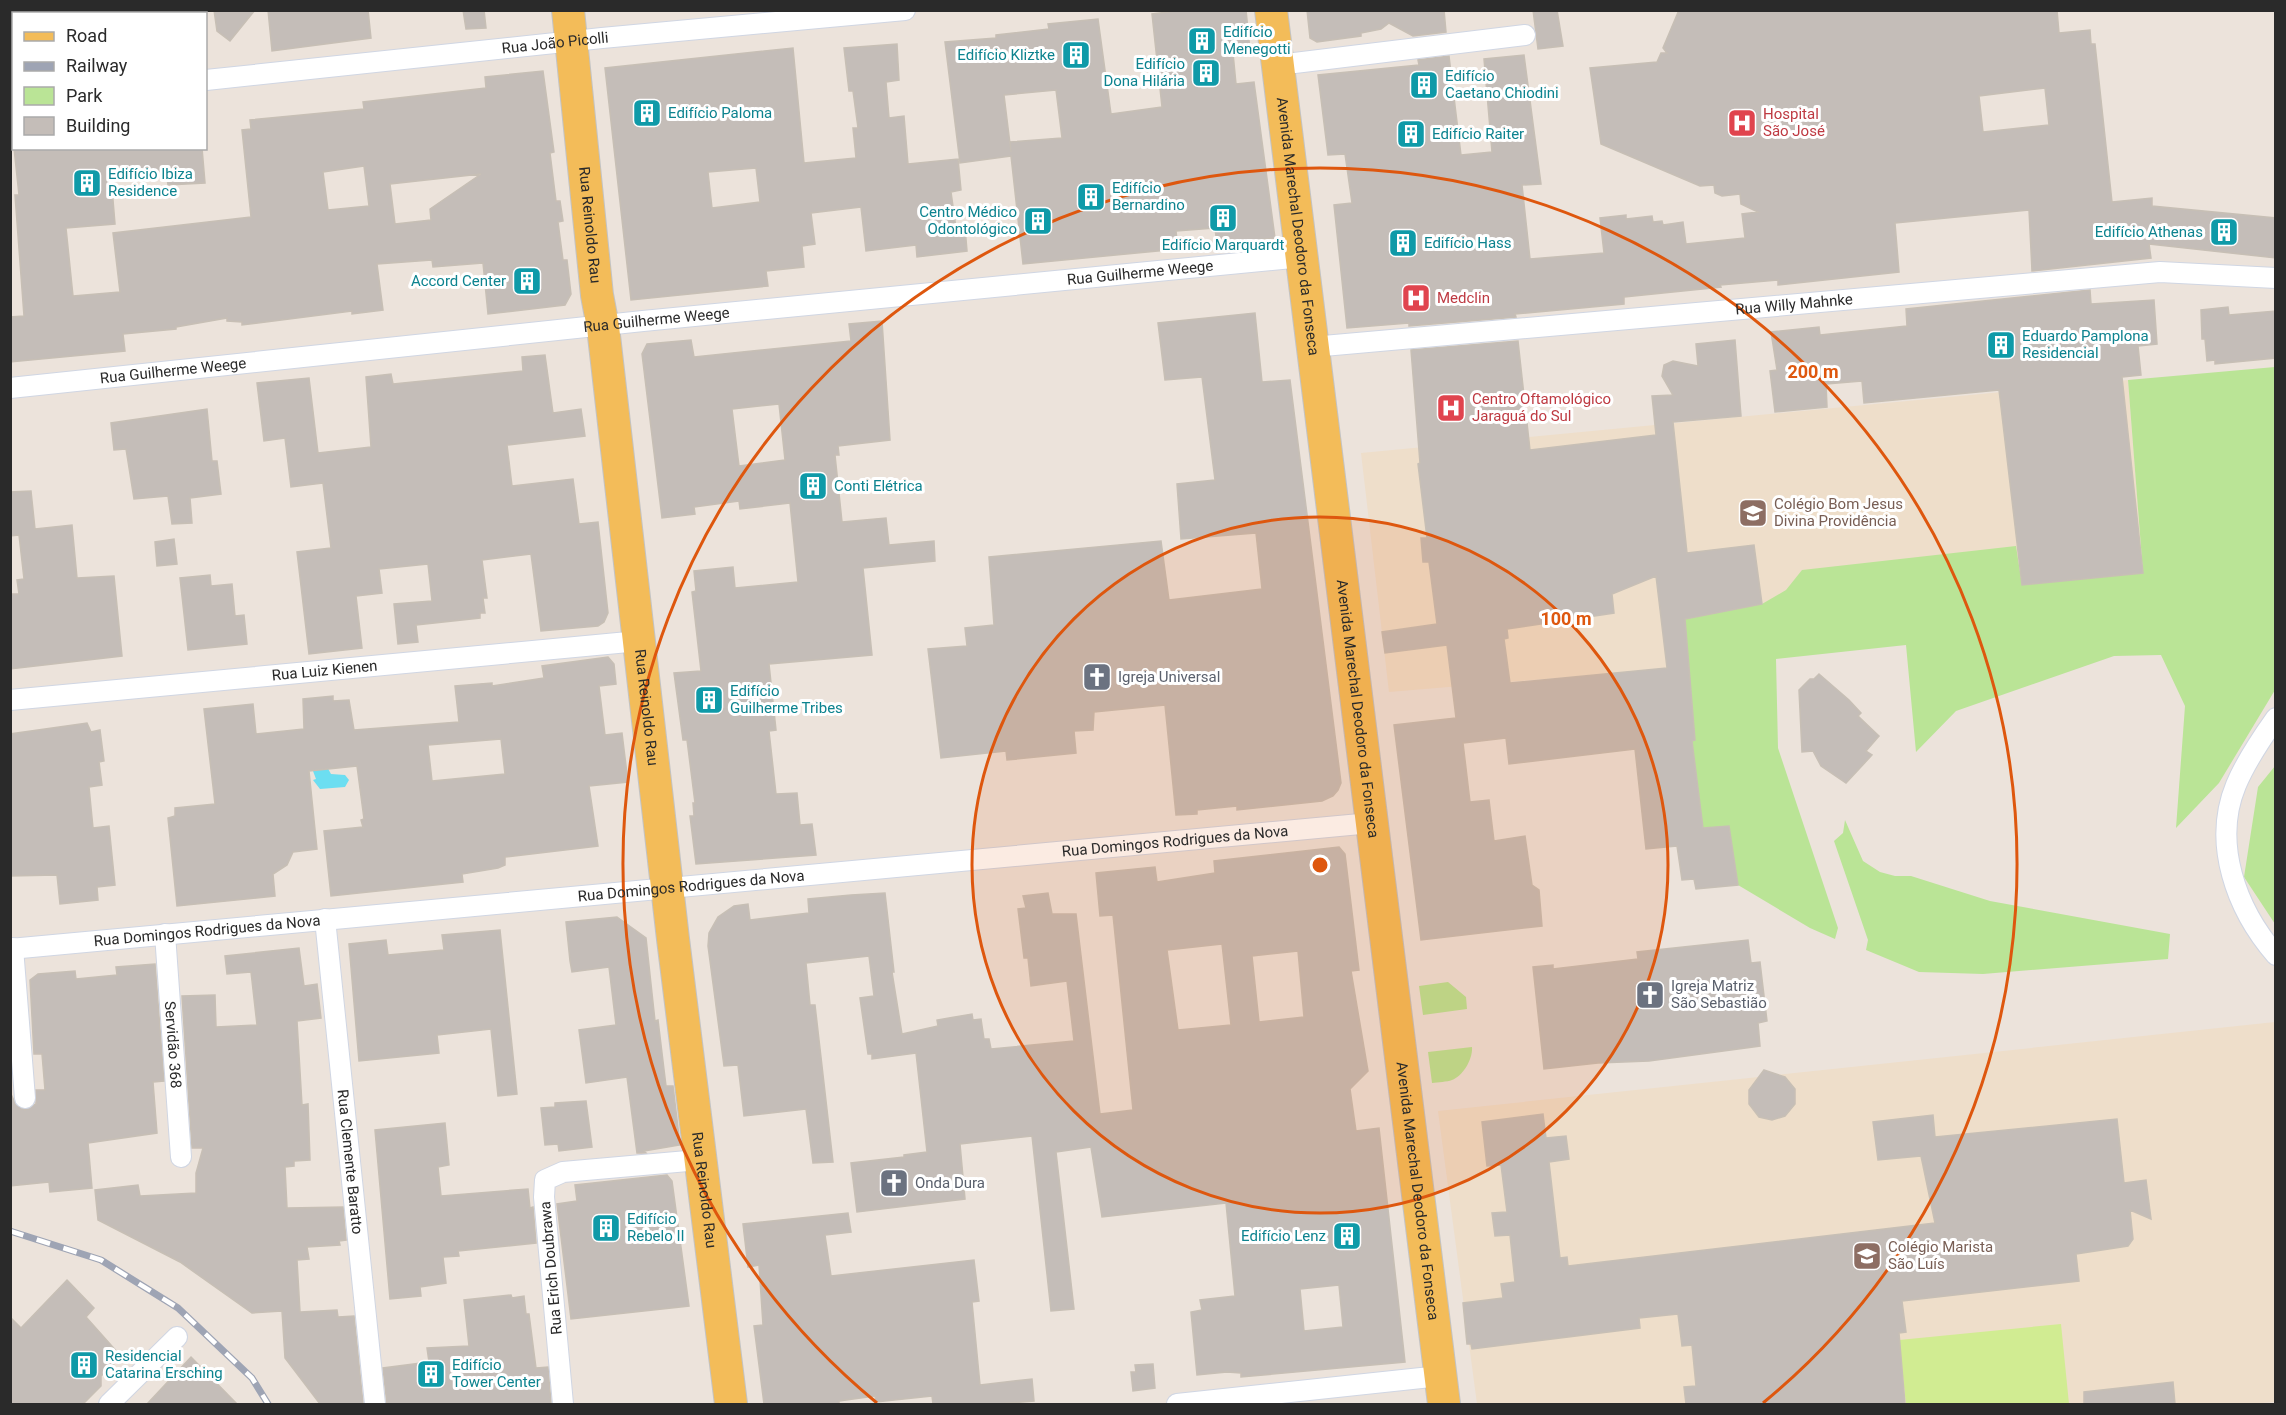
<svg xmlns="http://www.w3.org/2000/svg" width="2286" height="1415" font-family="Roboto,sans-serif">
<rect width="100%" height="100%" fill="#ece3db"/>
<path fill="#eedeca" d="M2128,380L2143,573L1685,619L1688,667L1389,692L1361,453Z
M2275,1022V1402L2251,1404H1477L1438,1111Z"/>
<path fill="#bae496" d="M2275,367V690L2219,783L2176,828L2185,706L2161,655L2114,656L1956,711L1916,752L1906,645L1776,659L1778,748L1838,928L1835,939L1810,928L1738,885L1729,826L1703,828L1692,741L1695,740L1685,619L1762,604L1786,590L1802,570L2016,546L2022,585L2143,573L2128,380Z
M2275,766V924L2244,877L2258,787Z
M1845,820L1863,861L1880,872L1895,876H1911L1990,901L2170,934L2168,959L1983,974L1919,972L1866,950L1868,940L1834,841L1843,833Z
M1448,982L1466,997L1467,1009L1423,1015L1419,986Z
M1472,1047C1473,1059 1463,1076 1452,1080C1447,1082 1438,1082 1432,1083L1428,1052Z"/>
<path fill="#d1ec92" d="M2061,1324L2069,1404H1906L1899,1340Z"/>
<path fill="#6cdef1" d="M317,765H326L331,774L345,775L349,780L345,787L320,789L313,780L316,779L313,771Z"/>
<path fill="#c4bdb8" stroke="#c7bfb5" stroke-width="1.5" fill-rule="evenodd" d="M214,10H255L230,41L217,31Z
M268,10H368L371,38L272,51Z
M463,10H484L486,28L466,29Z
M1184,10H1246L1250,50L1233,53L1236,84L1254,82L1275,238L1217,245L1215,228L1176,231L1178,249L1023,264L1011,156L960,163L945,42L996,38V35L1049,29L1048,24L1098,19L1111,114L1162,107L1152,14ZM1056,90L1062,138L1010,142L1011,152L1004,95Z
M1307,10H1444L1446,32L1413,36L1389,23L1381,29L1361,33V36L1317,42L1310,38Z
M1533,10H1557L1563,46L1538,49Z
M1679,10H2057L2059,33L2090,30L2091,44H2095L2112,202L2152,198V206L2276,218V258L2149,244L2151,258L2032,271L2029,210L1895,223L1899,272L1778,285V280L1720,285L1721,287L1624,297V304L1515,314L1516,317L1409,326V323L1347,328L1334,205L1352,203L1345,154L1328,155L1318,75L1419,65L1418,60L1449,56L1461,155L1492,152L1484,59L1524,55L1541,184L1522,185L1530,259L1604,253L1600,218L1626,215V219L1652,216L1653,222L1662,221L1663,225L1683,222L1686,244L1745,238L1742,214L1758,212L1741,204L1740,194L1722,196L1715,193L1714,185L1700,186L1601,144L1590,68L1657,62L1661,53H1667L1663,48ZM2045,88L2049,125L1983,132L1979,96Z
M897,44L899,80L886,82L889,118L904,116L908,164L958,159L961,190L951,192L956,228L965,227L967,251L917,257L916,245L866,251L861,207L811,213L815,244L802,246L804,267L766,271L768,286L631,300L605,68L793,48L804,163L856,158L853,128H858L853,91H849L844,48ZM756,168L760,202L712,208L708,172Z
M543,71L554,152L550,153L556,201H560L563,221L558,222L563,260H567L571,294L565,305L488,314L483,263L433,267L432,260L377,264L383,310L352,314V311L242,325V322L227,321V318L176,327V329L123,334L125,351L10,362V317L24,316L15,195H19L14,148H202L205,183L168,185L166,171L111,176L115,224L66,228L73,296L120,292L113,233L251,217L242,130L251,129L250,120L364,109L363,102L486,88L485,77ZM364,166L369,206L328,210L323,172ZM481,174L430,209L431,220L395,224L390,184Z
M2090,290L2091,304L2154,300L2157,344L2138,346L2141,375L2122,377L2143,573L2022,585L1999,390L1864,403L1862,381L1826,384L1827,407L1775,412L1770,371L1777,370L1771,332L1819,327L1820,335L1907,326L1906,309Z
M2228,307L2229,315L2276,311V358L2215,364V360L2207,361L2205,339H2202L2201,310Z
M1255,313L1262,382L1290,380L1341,783L1338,790L1333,796L1322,801L1237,810V806L1197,810V814L1176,815L1165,705L1094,712L1093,730L1074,731L1076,753L1007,760L1006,751L941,758L928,649L967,646L965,628L994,625L989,557L1161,541L1169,600L1262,589L1256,533L1181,539L1177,484L1215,480L1202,377L1165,380L1158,323Z
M882,321L890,440L838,446L839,455H835L842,522L886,518L889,545L934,541L935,561L863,568L872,655L769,664L776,730L769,731L776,794L797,793L800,825L812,824L816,855L696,864L690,816H694L693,803H695L687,740H683L674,673L701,671L692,592L696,591L694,571L733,567L735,588L798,582L790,503L740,509L739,501L694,507L695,514L662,518L642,354L647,344L691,340L694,357L851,341L849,324ZM779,404L785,460L739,466L732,409Z
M1735,340L1741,416L1673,422L1687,553L1754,545L1762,604L1685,619L1695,740L1692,741L1703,828L1729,826L1738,885L1696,889L1694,879L1682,880L1677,846L1646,849L1635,749L1509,764L1506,738L1463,743L1470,802L1489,800L1494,841L1525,836L1532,885L1539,890L1542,926L1421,940L1394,725L1456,718L1447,645L1385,653L1382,632L1437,624L1429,562H1423L1421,538H1427L1418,464L1420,463L1411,350L1518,341L1530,450L1656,435L1652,396L1673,395L1662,376L1664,365L1673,361L1698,366L1696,344ZM1656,576L1667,668L1510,683L1504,639L1508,638L1507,629L1614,613L1612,594Z
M545,355L553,413L581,409L585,436L507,445L512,486L573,479L579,524L598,522L608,613L604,622L598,626L541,631L531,554L482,560L487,598H483L485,613H480V618L416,625L418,642L398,644L394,604L432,601L428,564L379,569L382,593L356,596L362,648L309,654L297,552L331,548L323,483L291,487L285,438L264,441L257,383L309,378L318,453L371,447L366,377L391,374L393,384L523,371L522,357Z
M207,409L212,461H217L221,494L190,498L192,523L172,524L168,496L134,499L126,449L114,450L111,423Z
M31,491L35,529L72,525L77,578L114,576L122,656L10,669V594H19L17,580L24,579L19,535L10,536V492Z
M174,539L177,564L157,566L155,542Z
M210,575L211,586L232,584L235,616L244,615L247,644L188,650L180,578Z
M608,657L614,664L616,684L599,686L605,735L622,733L628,782L589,786L598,846L505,857V865L498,868L462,874L463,882L331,896L324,831L363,827L361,820L364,819L357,766L309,771L317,849L293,852L287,865L273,874L275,896L177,906L168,818L175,816V808L215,804L204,709L253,704L256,734L304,729L303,699L333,696V701L349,700L354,730L459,722L455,686L492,683V686L544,678L542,666ZM501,739L505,774L432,781L428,745Z
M1819,674L1849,700L1861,713L1858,716L1879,736L1866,751L1872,755L1846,783L1821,766L1813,751L1802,752L1799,690L1810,679H1814Z
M87,723L91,732L100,730L104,761L99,762L102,785L89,787L93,828L109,826L115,885L97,887L98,900L60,904L57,875L10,876V734Z
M1339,847L1345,854L1349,887L1359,970L1351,971L1368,1071L1350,1089L1356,1131L1379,1128L1405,1362L1241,1377V1373L1227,1372L1197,1375L1191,1312L1202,1310L1200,1300L1235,1296L1226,1203L1102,1217L1091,1147L1056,1152L1074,1309L1051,1311L1032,1136L960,1144L965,1199L857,1212L851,1163L904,1157V1155L927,1152L916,1053L872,1059V1054H868L860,998L874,996L869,956L806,963L810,1005H815L833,1162L813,1163L806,1109L744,1116L738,1065L724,1066L708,946L709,933L718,917L734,906L748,904L750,920L809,913L808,899L851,895L885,893L894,972H892L902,1034L938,1026L937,1020L972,1014L973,1020L981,1019L984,1039H989L991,1049L1074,1041L1067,981L1031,986L1028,958H1024L1018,909L1026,908L1023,896L1048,893L1052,914H1076L1100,1114L1133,1110L1113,915L1100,916L1096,873L1155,867L1157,882L1215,873L1214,861ZM1222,944L1231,1025L1178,1030L1167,950ZM1298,951L1304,1017L1259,1022L1252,956ZM1339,1285L1343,1327L1304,1331L1300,1289Z
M617,917L646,938L655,1021L658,1020L666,1086H673L680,1145L644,1151L646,1153H637L627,1077L586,1083L579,1030L616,1025L609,967L572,972L570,961L566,922Z
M500,930L517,1094L498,1096L491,1029L437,1035L439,1053L359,1061L349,944L386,940L388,955L444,950L442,935Z
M1748,940L1751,963L1760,962L1767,1021L1758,1023L1760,1046L1649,1061L1598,1063L1544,1069L1533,967L1553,965V969L1638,959L1637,952Z
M299,948L304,986L317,984L321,1018L297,1021L302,1105L308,1104L310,1160L294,1161V1166L285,1167L287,1208L343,1207L346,1240L339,1241L340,1245L307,1247L309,1259L297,1260L300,1312L337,1310L338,1317L354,1316L363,1404H320L285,1358L282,1311L252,1313L180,1262L98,1220L95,1190L138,1185L140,1196L196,1193V1173L203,1148H192L182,996L215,995L216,1027L257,1025L251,972L227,974L225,956Z
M155,964L164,1081L153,1082L157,1133L88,1143L92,1188L50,1192L49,1182L10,1186V1092L16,1105L25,1110L36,1104V1090H45L42,1054H34L30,980L38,974L75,971L76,979L117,975L116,967Z
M1764,1070L1785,1077L1795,1089V1104L1785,1116L1772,1120L1759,1117L1749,1104V1090Z
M586,1101L592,1147L559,1151L558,1144L545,1145L541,1108L555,1107V1103Z
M1543,1114L1546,1138L1566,1136L1569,1159L1549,1162L1560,1258L1567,1257L1568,1266L1935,1223L1921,1156L1878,1160L1873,1122L1933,1115L1935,1137L2117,1119L2124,1183L2146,1180L2151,1219L2130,1210L2133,1239L2128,1246L2076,1254L2079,1281L1902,1301L1906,1332L1899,1333L1905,1404H1686L1684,1387L1696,1386L1692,1345L1682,1346L1678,1314L1639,1318L1640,1328L1472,1349L1471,1344H1467L1463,1303L1503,1298L1501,1284L1515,1282L1510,1235L1495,1236L1492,1213L1507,1212L1501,1165L1487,1166L1482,1122Z
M445,1123L449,1165L438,1167L441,1196L528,1189L530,1208L533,1207L536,1243L458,1251L459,1256L443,1257L446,1283L420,1287L421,1296L390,1299L375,1130Z
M667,1175L672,1181L689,1306L571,1319L557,1204L577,1201L575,1185Z
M848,1213L851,1232L825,1235L831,1276L974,1260L979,1301L972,1302L980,1385L1032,1379L1034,1401L996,1404H933L932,1396L876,1402L875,1396L839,1401V1404H764L754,1326L763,1325L759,1265L748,1267L743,1224Z
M67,1280L94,1308L86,1317L118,1353L113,1357L117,1361L101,1376V1386L83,1404H10V1317L21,1328Z
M511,1295L512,1298L524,1296L526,1314H529L536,1368L548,1367L551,1404H387L383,1368L429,1362L427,1348L469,1346L464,1300Z
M191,1357L237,1404H147Z
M1153,1364L1155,1388L1133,1391L1131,1372H1136L1135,1365Z
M2173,1382L2175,1404H2084V1392Z"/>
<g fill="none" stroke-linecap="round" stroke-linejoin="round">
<g stroke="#d0d6e3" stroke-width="22">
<g id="minor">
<path d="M1278,65L1525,35"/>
<path id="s1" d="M206,80L602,38L905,10"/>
<path d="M10,100H14"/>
<path id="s2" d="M1312,347L2160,272L2276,278"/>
<path id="s3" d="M10,388L643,321L1302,257"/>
<path id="s4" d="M10,700L639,641"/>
<path d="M2276,718C2261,739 2246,761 2236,785C2212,843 2236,909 2276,955"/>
<path id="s5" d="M325,919L375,1404"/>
<path id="s6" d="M165,934L181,1157"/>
<path d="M13,948L25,1098"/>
<path id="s7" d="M10,949L1371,823"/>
<path d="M109,1404L177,1337"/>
<path d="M563,1404L544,1197L545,1180L563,1172L699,1160"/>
<path d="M1177,1404L1440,1376"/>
</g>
</g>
<g stroke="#c3c3c3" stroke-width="34">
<g id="primary">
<path id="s8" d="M568,10L597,295L603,327L673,939L731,1404"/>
<path id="s9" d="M1271,10L1444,1404"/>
</g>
</g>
<use href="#minor" stroke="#fff" stroke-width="20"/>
<use href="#primary" stroke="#f3bc59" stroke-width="32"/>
<g stroke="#9ea4b4" stroke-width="7">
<path id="rail" d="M10,1231L101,1260L178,1308L252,1378L268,1404"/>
</g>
<use href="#rail" stroke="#fff" stroke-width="4.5" stroke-dasharray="14" stroke-linecap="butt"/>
</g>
<circle cx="1320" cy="865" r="348" fill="#de570e" fill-opacity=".12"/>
<g fill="none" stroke="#de570e" stroke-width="3">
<circle cx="1320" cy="865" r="348"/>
<path d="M877 1403A697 697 0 1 1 1763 1403"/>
</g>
<defs>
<g id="building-square" transform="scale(1.5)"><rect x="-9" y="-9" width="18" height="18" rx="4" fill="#0f9aa8" stroke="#fff"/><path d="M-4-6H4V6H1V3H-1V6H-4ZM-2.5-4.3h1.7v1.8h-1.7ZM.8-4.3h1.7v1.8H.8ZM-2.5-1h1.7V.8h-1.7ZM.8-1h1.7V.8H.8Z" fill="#fff"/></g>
<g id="hospital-square" transform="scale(1.5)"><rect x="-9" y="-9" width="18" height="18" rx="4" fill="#e0444e" stroke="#fff"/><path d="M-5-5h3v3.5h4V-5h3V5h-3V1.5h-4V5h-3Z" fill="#fff"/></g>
<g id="school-square" transform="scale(1.5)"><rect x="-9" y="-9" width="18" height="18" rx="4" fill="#8d6e63" stroke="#fff"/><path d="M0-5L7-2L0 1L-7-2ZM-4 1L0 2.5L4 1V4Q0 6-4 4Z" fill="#fff"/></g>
<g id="church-square" transform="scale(1.5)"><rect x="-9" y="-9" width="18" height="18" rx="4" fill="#6b7280" stroke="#fff"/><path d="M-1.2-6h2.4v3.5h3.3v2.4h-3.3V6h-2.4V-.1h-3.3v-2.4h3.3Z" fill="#fff"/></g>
</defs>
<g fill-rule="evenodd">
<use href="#building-square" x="1202" y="41"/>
<use href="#building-square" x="1076" y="55"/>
<use href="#building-square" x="1206" y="73"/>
<use href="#building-square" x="1424" y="85"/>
<use href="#building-square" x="647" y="113"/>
<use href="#hospital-square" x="1742" y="123"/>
<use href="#building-square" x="1411" y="134"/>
<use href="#building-square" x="87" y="183"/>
<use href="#building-square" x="1091" y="197"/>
<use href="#building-square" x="1223" y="218"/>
<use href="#building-square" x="1038" y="221"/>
<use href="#building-square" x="2224" y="232"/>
<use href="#building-square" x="1403" y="243"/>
<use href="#building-square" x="527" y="281"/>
<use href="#hospital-square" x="1416" y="298"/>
<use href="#building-square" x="2001" y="345"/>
<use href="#hospital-square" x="1451" y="408"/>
<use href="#building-square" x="813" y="486"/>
<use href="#school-square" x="1753" y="513"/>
<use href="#church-square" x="1097" y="677"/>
<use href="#building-square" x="709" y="700"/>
<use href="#church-square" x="1650" y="995"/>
<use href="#church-square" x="894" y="1183"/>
<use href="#building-square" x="606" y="1228"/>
<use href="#building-square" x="1347" y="1236"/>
<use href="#school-square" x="1867" y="1256"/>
<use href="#building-square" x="84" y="1365"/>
<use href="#building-square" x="431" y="1374"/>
</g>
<g text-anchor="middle" stroke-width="6" stroke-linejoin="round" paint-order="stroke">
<g font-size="15" fill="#0d838f" stroke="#fff" text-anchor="start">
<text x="1223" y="37">Edifício<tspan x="1223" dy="17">Menegotti</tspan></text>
<text x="1055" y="60" text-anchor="end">Edifício Kliztke</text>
<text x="1185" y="69" text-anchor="end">Edifício<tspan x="1185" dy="17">Dona Hilária</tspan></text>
<text x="1445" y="81">Edifício<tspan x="1445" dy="17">Caetano Chiodini</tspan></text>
<text x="668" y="118">Edifício Paloma</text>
<text x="1432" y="139">Edifício Raiter</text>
<text x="108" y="179">Edifício Ibiza<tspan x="108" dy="17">Residence</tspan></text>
<text x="1112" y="193">Edifício<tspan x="1112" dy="17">Bernardino</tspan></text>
<text x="1017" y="217" text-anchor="end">Centro Médico<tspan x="1017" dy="17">Odontológico</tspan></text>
<text x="2203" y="237" text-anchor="end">Edifício Athenas</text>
<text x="1424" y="248">Edifício Hass</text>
<text x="1223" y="250" text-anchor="middle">Edifício Marquardt</text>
<text x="506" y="286" text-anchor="end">Accord Center</text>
<text x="2022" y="341">Eduardo Pamplona<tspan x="2022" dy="17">Residencial</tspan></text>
<text x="834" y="491">Conti Elétrica</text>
<text x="730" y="696">Edifício<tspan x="730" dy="17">Guilherme Tribes</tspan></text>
<text x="627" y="1224">Edifício<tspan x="627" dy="17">Rebelo II</tspan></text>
<text x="1326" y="1241" text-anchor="end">Edifício Lenz</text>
<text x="105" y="1361">Residencial<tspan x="105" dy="17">Catarina Ersching</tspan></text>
<text x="452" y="1370">Edifício<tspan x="452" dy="17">Tower Center</tspan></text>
</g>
<g font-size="15" fill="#2a2a2a" stroke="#fff">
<text dy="5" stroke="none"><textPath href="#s1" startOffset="351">Rua João Picolli</textPath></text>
<text dy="5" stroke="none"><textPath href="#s8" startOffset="216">Rua Reinoldo Rau</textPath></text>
<text dy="5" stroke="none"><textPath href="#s9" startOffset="218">Avenida Marechal Deodoro da Fonseca</textPath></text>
<text dy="5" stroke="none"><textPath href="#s3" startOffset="1136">Rua Guilherme Weege</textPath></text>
<text dy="5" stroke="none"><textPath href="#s2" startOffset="484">Rua Willy Mahnke</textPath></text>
<text dy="5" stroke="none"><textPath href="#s3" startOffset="650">Rua Guilherme Weege</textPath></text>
<text dy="5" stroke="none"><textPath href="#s3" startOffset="164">Rua Guilherme Weege</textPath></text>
<text dy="5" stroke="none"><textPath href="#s4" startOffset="316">Rua Luiz Kienen</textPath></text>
<text dy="5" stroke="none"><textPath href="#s8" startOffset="702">Rua Reinoldo Rau</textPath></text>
<text dy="5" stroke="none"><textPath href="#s9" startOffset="704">Avenida Marechal Deodoro da Fonseca</textPath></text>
<text dy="5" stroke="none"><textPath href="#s7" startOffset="1170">Rua Domingos Rodrigues da Nova</textPath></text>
<text dy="5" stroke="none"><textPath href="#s7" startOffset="684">Rua Domingos Rodrigues da Nova</textPath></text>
<text dy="5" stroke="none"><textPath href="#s7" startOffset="198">Rua Domingos Rodrigues da Nova</textPath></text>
<text dy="5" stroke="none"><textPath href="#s6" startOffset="111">Servidão 368</textPath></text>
<text dy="5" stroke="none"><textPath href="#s5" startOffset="244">Rua Clemente Baratto</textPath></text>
<text dy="5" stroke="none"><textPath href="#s8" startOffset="1188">Rua Reinoldo Rau</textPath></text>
<text dy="5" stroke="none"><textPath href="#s9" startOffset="1190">Avenida Marechal Deodoro da Fonseca</textPath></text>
<text transform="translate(551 1268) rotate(-95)" y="5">Rua Erich Doubrawa</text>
</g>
<g font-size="15" fill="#be3a42" stroke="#fff" text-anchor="start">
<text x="1763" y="119">Hospital<tspan x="1763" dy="17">São José</tspan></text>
<text x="1437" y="303">Medclin</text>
<text x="1472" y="404">Centro Oftamológico<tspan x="1472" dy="17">Jaraguá do Sul</tspan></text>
</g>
<g font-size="15" fill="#785e54" stroke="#fff" text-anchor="start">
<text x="1774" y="509">Colégio Bom Jesus<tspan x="1774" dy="17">Divina Providência</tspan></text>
<text x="1888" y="1252">Colégio Marista<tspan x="1888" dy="17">São Luís</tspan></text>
</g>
<g font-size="15" fill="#5b616d" stroke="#fff" text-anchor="start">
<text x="1118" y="682">Igreja Universal</text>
<text x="1671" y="991">Igreja Matriz<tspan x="1671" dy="17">São Sebastião</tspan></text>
<text x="915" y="1188">Onda Dura</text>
</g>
</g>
<circle cx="1320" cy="865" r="9" fill="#de570e" stroke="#fff" stroke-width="3"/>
<g font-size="18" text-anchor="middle" font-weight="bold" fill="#de570e" stroke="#fff" stroke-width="6" stroke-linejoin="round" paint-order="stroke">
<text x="1813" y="378">200 m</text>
<text x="1566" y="625">100 m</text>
</g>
<rect width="2286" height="1415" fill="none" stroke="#2a2a2a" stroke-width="24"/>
<rect x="12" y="12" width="195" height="138" fill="#ffffff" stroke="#aaaaaa" stroke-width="1.5"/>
<rect x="24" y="32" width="30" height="9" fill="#f3bc59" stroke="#aaaaaa" stroke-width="1.5"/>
<text x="66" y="42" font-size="18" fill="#2a2a2a">Road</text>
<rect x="24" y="62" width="30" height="9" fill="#9ea4b4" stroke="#aaaaaa" stroke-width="1.5"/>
<text x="66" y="72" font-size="18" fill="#2a2a2a">Railway</text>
<rect x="24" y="87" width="30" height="18" fill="#bae496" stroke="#aaaaaa" stroke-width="1.5"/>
<text x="66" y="102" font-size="18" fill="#2a2a2a">Park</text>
<rect x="24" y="117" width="30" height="18" fill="#c4bdb8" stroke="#aaaaaa" stroke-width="1.5"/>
<text x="66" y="132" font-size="18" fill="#2a2a2a">Building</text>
</svg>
